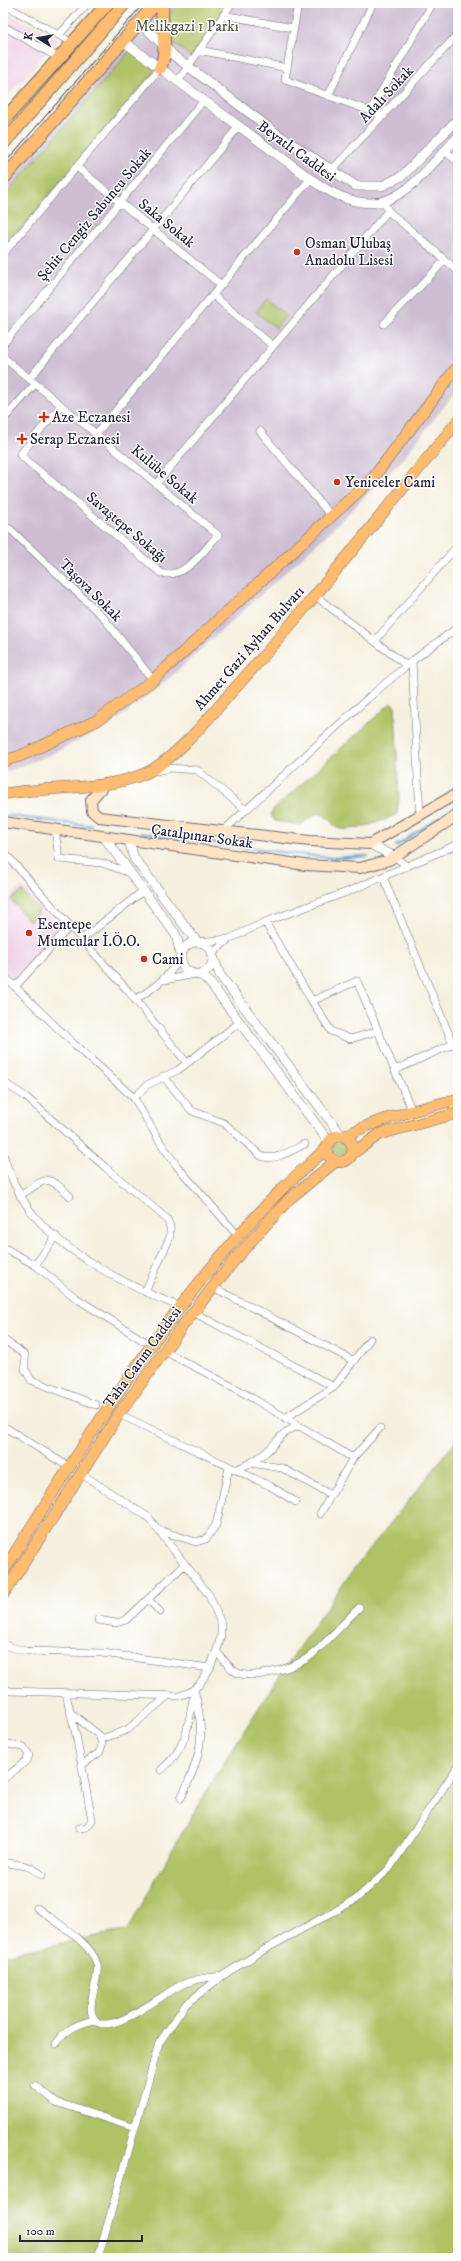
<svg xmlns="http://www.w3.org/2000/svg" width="461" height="2261" font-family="'IM FELL DW Pica',serif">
<rect width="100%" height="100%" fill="#fff"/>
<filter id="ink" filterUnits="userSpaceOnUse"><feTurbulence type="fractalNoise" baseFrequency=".025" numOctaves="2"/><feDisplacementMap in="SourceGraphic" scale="8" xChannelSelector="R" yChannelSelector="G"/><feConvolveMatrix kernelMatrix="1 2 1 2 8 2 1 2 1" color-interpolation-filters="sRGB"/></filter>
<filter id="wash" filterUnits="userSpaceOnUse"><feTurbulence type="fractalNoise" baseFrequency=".012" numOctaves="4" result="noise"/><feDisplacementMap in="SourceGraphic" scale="16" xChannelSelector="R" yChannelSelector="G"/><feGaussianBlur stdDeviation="0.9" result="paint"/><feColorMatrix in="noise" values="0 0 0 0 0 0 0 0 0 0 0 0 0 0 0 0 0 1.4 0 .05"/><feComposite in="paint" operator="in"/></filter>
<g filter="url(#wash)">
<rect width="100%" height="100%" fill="#f5f0df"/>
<path fill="#efd0e5" d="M3,11L58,39L3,102Z
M22,886L57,926L55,940L11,980L3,970V904Z"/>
<path fill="#cdbed2" d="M153,3H458V389L400,462L324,537L164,683L109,726L49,755L3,773V187Z"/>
<path fill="#b0c266" stroke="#697250" d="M180,3H229L191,57L156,29Z
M130,51L156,70L3,249V197Z
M266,299L286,316L276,328L256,312Z
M391,703L395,706L399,799L397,814C384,821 351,833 337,828C322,812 319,807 302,825L275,821L271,815L273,810Z
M22,891L40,911L29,921L11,900Z
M333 1148a7 7 0 1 1 14 0a7 7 0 1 1-14 0Z
M458,1438V2258H3V1955L128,1930C194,1807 267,1689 349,1576C384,1529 423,1485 458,1438Z"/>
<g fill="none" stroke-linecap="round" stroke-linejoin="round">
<path stroke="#679fd6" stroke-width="2.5" d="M3,815L91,826
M141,833L296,854L332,858L368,856
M396,846L458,805"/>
</g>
</g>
<g filter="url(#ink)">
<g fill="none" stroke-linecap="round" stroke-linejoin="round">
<g stroke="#6c6a74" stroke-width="8">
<path id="minor" d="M298,3L285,80L384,116
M3,4L73,43
M223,15L293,28
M3,26L59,58
M59,35L88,3
M199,50L287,68
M178,81L232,3
M328,96L373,3
M370,111L433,3
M445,151L458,162
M77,167L221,285
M331,171L458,34
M384,202L388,211L458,271
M3,254L160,68
M213,295L273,346
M384,324L445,260
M3,344L204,100
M3,357L218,535C204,550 185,580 161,573L20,455L61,405
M29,379L239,126
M3,420L35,384
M260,431L332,517
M96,434L311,178
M156,484L388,211
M3,526L10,529L102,616L153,680
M314,595L406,665
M375,641L458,545
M155,771L170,768L197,770L246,810
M420,816L412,661L458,627
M55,829L59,859L102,863L130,873
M223,831L367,699L412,661
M3,851L129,992L187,1063
M395,857L407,866
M383,877L453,1044L395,1070
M265,922L312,1001L357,981L412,1111
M81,940L143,891
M197,942L229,939
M212,954L229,939L265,922L347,892L458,844
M3,975L74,1044L134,1098L160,1142L177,1166L239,1237
M165,980L195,974
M15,987L69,927
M135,1000C155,987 171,976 181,955
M312,1001L331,1031L350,1039L378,1031
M163,1076L192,1111L224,1123L261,1156C275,1162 292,1150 305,1144
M3,1082L26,1097L105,1167L167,1219L170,1227V1237L145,1292
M134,1098L147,1085L178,1070L240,1022
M3,1154C9,1174 17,1192 29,1209C61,1253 132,1288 181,1307
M20,1196C46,1178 46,1173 70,1196
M3,1247L35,1265L56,1236
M35,1265L76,1298L144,1341
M213,1287L354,1361
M193,1312L334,1387
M3,1339L25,1355V1369L31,1380L96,1405
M164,1351L237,1389L353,1458
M119,1414L270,1486L296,1502
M285,1418L334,1387L370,1339
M3,1426L69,1467
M251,1463L282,1468L331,1495
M234,1470C246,1466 255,1461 265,1453C278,1442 280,1432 299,1426
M320,1514L353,1458L380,1428
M159,1530L196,1542L206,1539L216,1525L229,1468
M148,1599L160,1612
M98,1620L116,1623L126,1620L185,1564
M3,1645L26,1651L102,1653L210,1668
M217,1652C222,1658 228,1667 236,1672C252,1681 291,1668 306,1659C321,1649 345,1621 359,1608
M3,1688L10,1691L179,1696L190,1692L199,1685L210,1668L218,1647L221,1635V1623L209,1595L148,1517L80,1473
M66,1694L76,1735L92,1820L87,1827L79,1828
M71,1713L99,1735L102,1744L100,1752L82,1765
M101,1739L127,1730L169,1695
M3,1743L24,1747L29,1755C27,1764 10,1772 3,1780
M161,1770C187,1749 189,1724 194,1692
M181,1798C202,1755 206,1735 194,1689
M3,1862C21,1866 27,1863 42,1875
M37,1908C54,1921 92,1943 97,1964C101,1982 79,2015 101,2024C125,2026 161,1995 183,1984C196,1979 208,1977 222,1976
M56,2044C66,2029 77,2024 94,2020
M35,2085L56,2102L135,2128
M98,2258L159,2043L186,2004L222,1976L262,1951L355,1900L389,1869L458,1766"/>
</g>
<g stroke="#6c6a74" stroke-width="10">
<path id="tertiary" d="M139,21L173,55L280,136L356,186H382L402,176L458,119
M123,41L319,185C389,229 412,184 458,137
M104,837L176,935L181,955
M129,841L134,858L197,942
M370,844L395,857
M181 958a16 16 0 1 1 32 0a16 16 0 1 1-32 0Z
M212,954L220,975L341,1135
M195,974L203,976L211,984L329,1142"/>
</g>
<g stroke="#6c6a74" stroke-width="12">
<path id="secondary" d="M105,784L91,800L92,811L99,817L310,841L370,844L458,793
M3,822L305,865L360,868L389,860L458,815"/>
</g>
<g stroke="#6c6a74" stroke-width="12">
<path id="primary" d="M3,761L20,756L98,720L153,680L373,478L458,366
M3,794C48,786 107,791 146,773C174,760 207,720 227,697C308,608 382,513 458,421
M327 1149a13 13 0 1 1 26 0a13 13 0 1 1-26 0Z
M345,1136C380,1118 420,1109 458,1099
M353,1153L380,1134L458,1113
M3,1572C86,1439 170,1303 280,1191C295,1176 312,1162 327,1148
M3,1595L119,1414L180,1329L236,1258L289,1199L336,1161"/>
</g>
<g stroke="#6c6a74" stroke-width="14">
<path id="trunk" d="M160,68C170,47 159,26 163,3
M3,121L108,3
M3,144L125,3
M3,179L156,3"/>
</g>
<use href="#minor" stroke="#fff" stroke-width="7"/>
<use href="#tertiary" stroke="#fff" stroke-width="9"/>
<use href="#secondary" stroke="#fee4c5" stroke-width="10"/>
<use href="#primary" stroke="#fdbc6f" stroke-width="11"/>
<use href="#trunk" stroke="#fdbc6f" stroke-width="12"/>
<path stroke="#22223b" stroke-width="1" d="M3,165L144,3"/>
</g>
</g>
<g fill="#c8321e" stroke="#fff" stroke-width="1.5">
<circle cx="297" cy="252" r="4"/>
<path d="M42 411h4v4h4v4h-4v4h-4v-4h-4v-4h4z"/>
<path d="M20 433h4v4h4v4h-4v4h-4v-4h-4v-4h4z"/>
<circle cx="337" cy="482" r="4"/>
<circle cx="29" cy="933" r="4"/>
<circle cx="144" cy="959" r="4"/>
</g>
<g text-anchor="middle" stroke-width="3" stroke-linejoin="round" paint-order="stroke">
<g font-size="15" fill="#545a4a" stroke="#fff">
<text x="187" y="31">Melikgazi 1 Parkı</text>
</g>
<g font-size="15" fill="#22223b" stroke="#fff">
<text transform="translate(386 94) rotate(-47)" y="5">Adalı Sokak</text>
<text transform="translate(297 151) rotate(36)" y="5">Beyatlı Caddesi</text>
<text transform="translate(94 214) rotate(-50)" y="5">Şehit Cengiz Sabuncu Sokak</text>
<text transform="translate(167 223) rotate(39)" y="5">Saka Sokak</text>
<text transform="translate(165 474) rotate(40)" y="5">Kulübe Sokak</text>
<text transform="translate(127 527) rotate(40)" y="5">Savaştepe Sokağı</text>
<text transform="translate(91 590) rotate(45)" y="5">Taşova Sokak</text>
<text transform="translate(249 648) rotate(-49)" y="5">Ahmet Gazi Ayhan Bulvarı</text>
<text transform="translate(202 836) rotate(8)" y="5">Çatalpınar Sokak</text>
<text transform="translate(142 1357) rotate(-54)" y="5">Taha Carım Caddesi</text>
</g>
<g font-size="15" fill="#22223b" stroke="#fff" text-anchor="start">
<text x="305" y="248">Osman Ulubaş<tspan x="305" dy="17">Anadolu Lisesi</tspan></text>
<text x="52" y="422">Aze Eczanesi</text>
<text x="30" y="444">Serap Eczanesi</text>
<text x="345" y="487">Yeniceler Cami</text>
<text x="37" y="929">Esentepe<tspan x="37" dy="17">Mumcular İ.Ö.O.</tspan></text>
<text x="152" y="964">Cami</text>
</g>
</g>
<rect width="461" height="2261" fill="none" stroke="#fff" stroke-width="16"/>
<g transform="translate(38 38) rotate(281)" stroke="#ffffff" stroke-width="3" paint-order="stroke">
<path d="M0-3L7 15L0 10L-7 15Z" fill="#22223b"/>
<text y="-6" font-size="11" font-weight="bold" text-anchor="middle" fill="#22223b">K</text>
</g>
<path d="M20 2235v6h122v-6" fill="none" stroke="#22223b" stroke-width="2"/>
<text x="26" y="2235" font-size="12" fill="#22223b" stroke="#ffffff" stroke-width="3" paint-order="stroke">100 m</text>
</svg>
